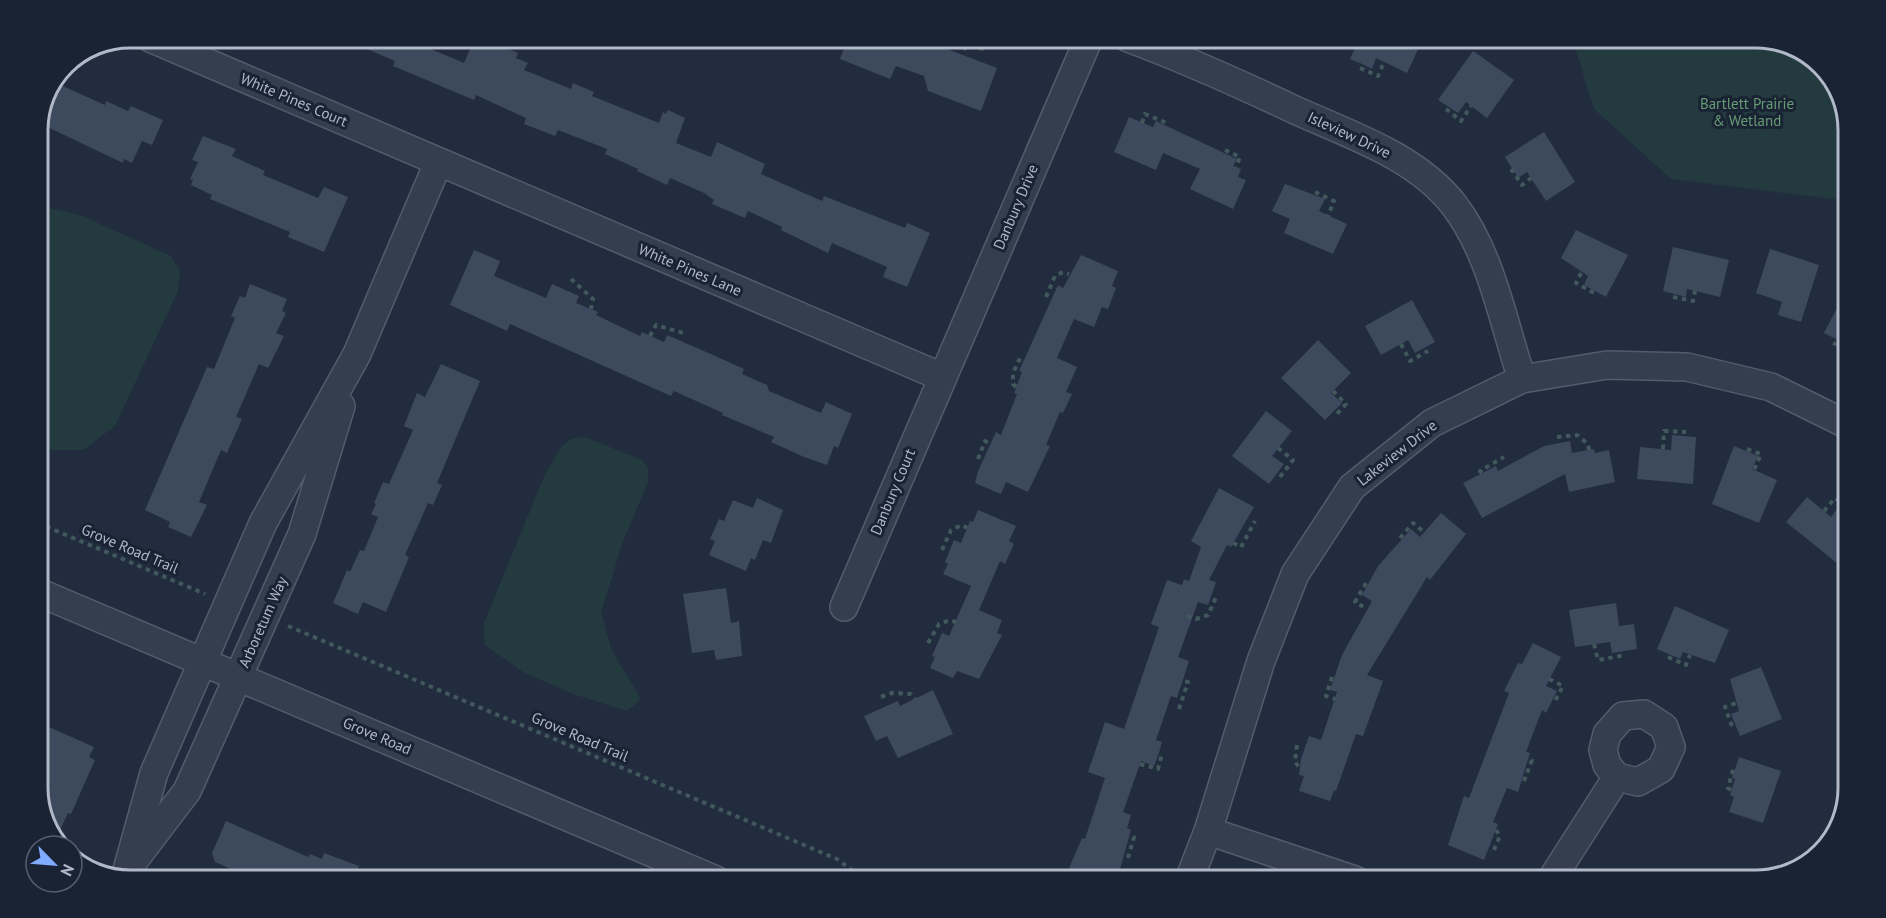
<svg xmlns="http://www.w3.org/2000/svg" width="1886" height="918" font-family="'PT Sans',sans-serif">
<rect width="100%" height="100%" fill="#212c3e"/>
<path fill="#233b3f" d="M1572,38H1756L1796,47L1833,79L1848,124V201L1671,179L1594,109Z
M42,206L80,215L171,256L180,271L178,291L115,426L83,450H38V207Z
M585,437L642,460L648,468V482L622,544L601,613L612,651L641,699L627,711L573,694L523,672L484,644V623L545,474L562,446L573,438Z"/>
<path fill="#3d4a5d" d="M341,38H430L426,47L464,63L473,42L485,47L489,38H498L500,45L518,53L516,58L528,63L524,70L571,89L573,83L594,92L592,96L659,123L663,112L666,114L668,110L685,118L676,143L711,157L717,142L765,164L761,174L822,201L824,196L905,228L907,223L930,233L907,287L883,277L887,267L832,243L828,253L781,230L782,227L748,211L745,218L712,204L714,200L704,193L670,178L667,185L637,171L638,169L605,154L607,149L558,130L555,136L524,124L526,118L476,95L474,100L393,66L395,61Z
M848,38H918L997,68L981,111L928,91L924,76L896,66L890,79L840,59Z
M1332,38H1410L1421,43L1407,73L1376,58L1372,69L1362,64L1350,59L1355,48Z
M1473,51L1514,80L1487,118L1466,102L1458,113L1438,100Z
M56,83L105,105L106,101L128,111L131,106L163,120L152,145L142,141L132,163L124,159L123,163L39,123Z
M1129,117L1153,127L1156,121L1237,159L1233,166L1241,169L1238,177L1246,180L1233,209L1190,189L1200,169L1163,153L1156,170L1114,152Z
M1544,132L1575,182L1546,201L1527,172L1518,178L1505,157Z
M203,136L236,149L232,156L265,171L263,175L318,198L324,187L348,197L324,252L288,237L290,232L210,199L212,195L191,185L193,180L190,179L198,162L192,160Z
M1285,184L1325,199L1319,211L1347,224L1333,254L1284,233L1290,219L1272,211Z
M1576,230L1628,255L1606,297L1584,285L1588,276L1561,258Z
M1673,247L1729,260L1720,297L1687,289L1686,297L1663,291Z
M1770,249L1819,265L1801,322L1778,315L1782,302L1756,293Z
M474,250L500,261L494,276L546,298L552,284L579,296L576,303L598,312L596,315L640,336L642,332L664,342L667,335L713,355L744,369L742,374L767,385L769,391L821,413L826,402L852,414L838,448L834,446L827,465L804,457L771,442L774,437L722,415L723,413L674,391L671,396L510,324L507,331L450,305Z
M1081,255L1118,271L1112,286L1116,288L1108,309L1102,307L1094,327L1074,319L1057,358L1077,367L1066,392L1072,394L1063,413L1060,412L1046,445L1050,446L1028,492L1006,482L1001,494L975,483L978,471L996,432L1001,435L1017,394L1014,393L1022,372L1019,371L1058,285L1063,288Z
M250,284L287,299L282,311L286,313L276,333L284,336L268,368L259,364L236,417L242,419L227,453L221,450L199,502L207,505L191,537L168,527L170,522L145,510L207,367L214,369L235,318L231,316L240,296L245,298Z
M1848,287V345L1824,333Z
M1412,300L1435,342L1415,353L1408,340L1381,355L1365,326Z
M1318,340L1351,373L1331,393L1342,403L1325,420L1281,378Z
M441,364L480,381L437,483L442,485L433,505L428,503L405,555L409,557L386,612L363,602L358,614L333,603L347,570L350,572L360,550L364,551L378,517L371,514L376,504L374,503L383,482L389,484L413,430L404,426L417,393L425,397Z
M1266,411L1292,431L1272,456L1284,464L1269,484L1232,456Z
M1672,435L1696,437L1693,484L1637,479L1640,447L1671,450Z
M1570,441L1572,453L1594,449L1595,453L1609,450L1615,482L1569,492L1565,474L1482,518L1463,483L1496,466L1498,471L1544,446Z
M1734,446L1758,456L1752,469L1777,480L1759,523L1712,504Z
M1219,488L1254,507L1231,547L1227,545L1209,580L1216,582L1208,605L1198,602L1178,657L1189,661L1177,698L1171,696L1156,740L1162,742L1159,753L1154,766L1141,761L1123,812L1131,815L1127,828L1131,830L1117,880H1064L1082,838L1085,839L1105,778L1088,772L1105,722L1124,729L1159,627L1151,624L1167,580L1182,585L1184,579L1189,581L1201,547L1191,541Z
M1848,495V572L1786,522L1807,497L1831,517Z
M757,498L783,510L771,543L763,540L755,560L751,558L746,571L709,555L715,541L710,539L719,519L724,521L733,500L753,508Z
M978,510L1016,526L1009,541L1014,544L1005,564L1000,561L979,610L1002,620L997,633L1002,635L979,679L957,671L953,678L930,668L935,657L932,656L942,633L949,636L971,586L943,574L948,564L945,562L954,540L961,543L970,521L973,522Z
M1441,513L1466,534L1430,580L1427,577L1367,675L1383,681L1363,736L1356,734L1336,791L1334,790L1330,801L1299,791L1304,776L1299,775L1301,759L1309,736L1321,740L1337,692L1330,690L1342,655L1372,601L1362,595L1378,566L1411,529L1420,537Z
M726,588L731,623L739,621L742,656L716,660L714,650L692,653L683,594Z
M1616,603L1619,626L1634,624L1637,649L1612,653L1610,642L1575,647L1569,610Z
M1675,606L1729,630L1715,663L1683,652L1680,659L1657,649Z
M1533,643L1561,657L1546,686L1557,691L1546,713L1542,710L1526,752L1530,753L1518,792L1507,788L1493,822L1498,824L1484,860L1448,845L1464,796L1469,798L1509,693L1504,691L1518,663L1522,664Z
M1761,667L1782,719L1740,736L1731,714L1739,711L1730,679Z
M933,690L953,734L898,758L887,736L876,741L864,716L898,701L900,706Z
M49,727L94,747L89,757L95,760L71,814L68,813L55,841L40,802L44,793L38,790V747Z
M1739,757L1781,771L1763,823L1729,812L1734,797L1730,795L1735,779L1732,778Z
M226,821L308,857L310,854L322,859L324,853L359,866L353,880H243L245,875L215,862L212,853Z"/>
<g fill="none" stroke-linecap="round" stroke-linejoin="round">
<g stroke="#535c6c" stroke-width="30">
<path id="minor" d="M150,38L942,377
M1128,38C1185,59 1240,84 1295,110C1350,135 1416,156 1454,205C1491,253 1503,322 1522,379
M38,592L716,880
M844,607L1089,38
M1644,714L1664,727L1671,747L1661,769L1638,782L1617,777L1607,765L1603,750L1607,734L1623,716Z
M1208,831L1355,880
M136,858L187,791L238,677L302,534L341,406
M127,870L154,773L263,523L357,354L438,163
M1189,880L1208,831L1261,661L1295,574L1352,487L1432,423L1522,379L1607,365L1687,367L1771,387L1848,425
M1551,880L1617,777"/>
</g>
<path stroke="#41585c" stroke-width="4" stroke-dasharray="4.5 4.5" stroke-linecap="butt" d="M306,38L325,42L328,38
M1291,38L1302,43
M964,50L966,46L984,49
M1360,68L1378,76L1384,62
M1446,109L1461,121L1471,106
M1142,123L1145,114L1169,124
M1225,150L1240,157L1236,167
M1511,169L1522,185L1531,178
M1315,192L1334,201L1328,216
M1581,273L1576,283L1594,293
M571,279L593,299L591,309
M1046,297L1055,276L1063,272L1069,274
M1673,297L1693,301L1695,291
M650,336L656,325L683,333
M1833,343L1848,349
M1401,344L1410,361L1428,351
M1016,387L1013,384V373L1021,356
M1333,391L1346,404L1335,416
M1557,437L1577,435L1588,444L1589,450
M1278,448L1293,460L1280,477
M1663,449L1664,431L1686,432
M1747,449L1761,454L1754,470
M978,459L985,441L991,444
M1482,473L1480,471L1504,457
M1824,511L1835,498L1848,509
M38,523L205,594
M1400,538L1413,523L1424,532
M1233,543L1241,547L1255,521
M942,550L951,530L962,525L967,528
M1366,583L1355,602L1367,609
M1187,616L1196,619L1208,615L1217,595
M288,626L837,859L865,880
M928,643L939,624L950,620L958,623
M1594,644L1598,660L1626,655
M1668,657L1686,665L1690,655
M1332,677L1326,696L1335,699
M1549,679L1563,686L1554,703
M881,697L892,693L911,694L915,699
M1179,709L1188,682L1183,681
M1732,726L1725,707L1736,703
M1297,745L1295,761L1300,770
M1140,764L1158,769L1162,754
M1524,781L1532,760L1528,759
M1731,790L1728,788L1734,766
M1494,850L1500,836L1496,830
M1128,858L1134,837L1129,836
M1638,880L1639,878"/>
<use href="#minor" stroke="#353e4e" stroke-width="27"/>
</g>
<g text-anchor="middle" stroke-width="6" stroke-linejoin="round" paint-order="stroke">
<g font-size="15" fill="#b1b9c9" stroke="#1a2333">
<text transform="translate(294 100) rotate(23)" y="5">White Pines Court</text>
<text transform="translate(1349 135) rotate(25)" y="5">Isleview Drive</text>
<text transform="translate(1016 207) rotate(-67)" y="5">Danbury Drive</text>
<text transform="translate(690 270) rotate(23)" y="5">White Pines Lane</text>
<text transform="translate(1397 453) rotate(-38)" y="5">Lakeview Drive</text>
<text transform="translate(893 492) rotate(-67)" y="5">Danbury Court</text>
<text transform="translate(130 549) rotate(23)" y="5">Grove Road Trail</text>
<text transform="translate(263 622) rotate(-66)" y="5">Arboretum Way</text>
<text transform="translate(377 736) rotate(23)" y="5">Grove Road</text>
<text transform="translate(580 737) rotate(23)" y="5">Grove Road Trail</text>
</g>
<g font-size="15" fill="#669c74" stroke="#1a2333">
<text x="1747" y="109">Bartlett Prairie<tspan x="1747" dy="17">&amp; Wetland</tspan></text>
</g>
</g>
<path d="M0 0H1886V918H0ZM130 48H1756A82 82 0 0 1 1838 130V788A82 82 0 0 1 1756 870H130A82 82 0 0 1 48 788V130A82 82 0 0 1 130 48Z" fill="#1a2333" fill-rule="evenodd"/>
<path fill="none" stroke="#b1b9c9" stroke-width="3" d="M130 48H1756A82 82 0 0 1 1838 130V788A82 82 0 0 1 1756 870H130A82 82 0 0 1 48 788V130A82 82 0 0 1 130 48Z"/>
<g transform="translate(54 864) rotate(115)"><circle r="28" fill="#1a2333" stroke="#565f6f" stroke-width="1.5"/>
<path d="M0-4.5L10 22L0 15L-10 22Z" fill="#80acff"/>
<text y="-9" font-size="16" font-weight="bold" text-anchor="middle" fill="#b1b9c9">N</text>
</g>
</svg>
